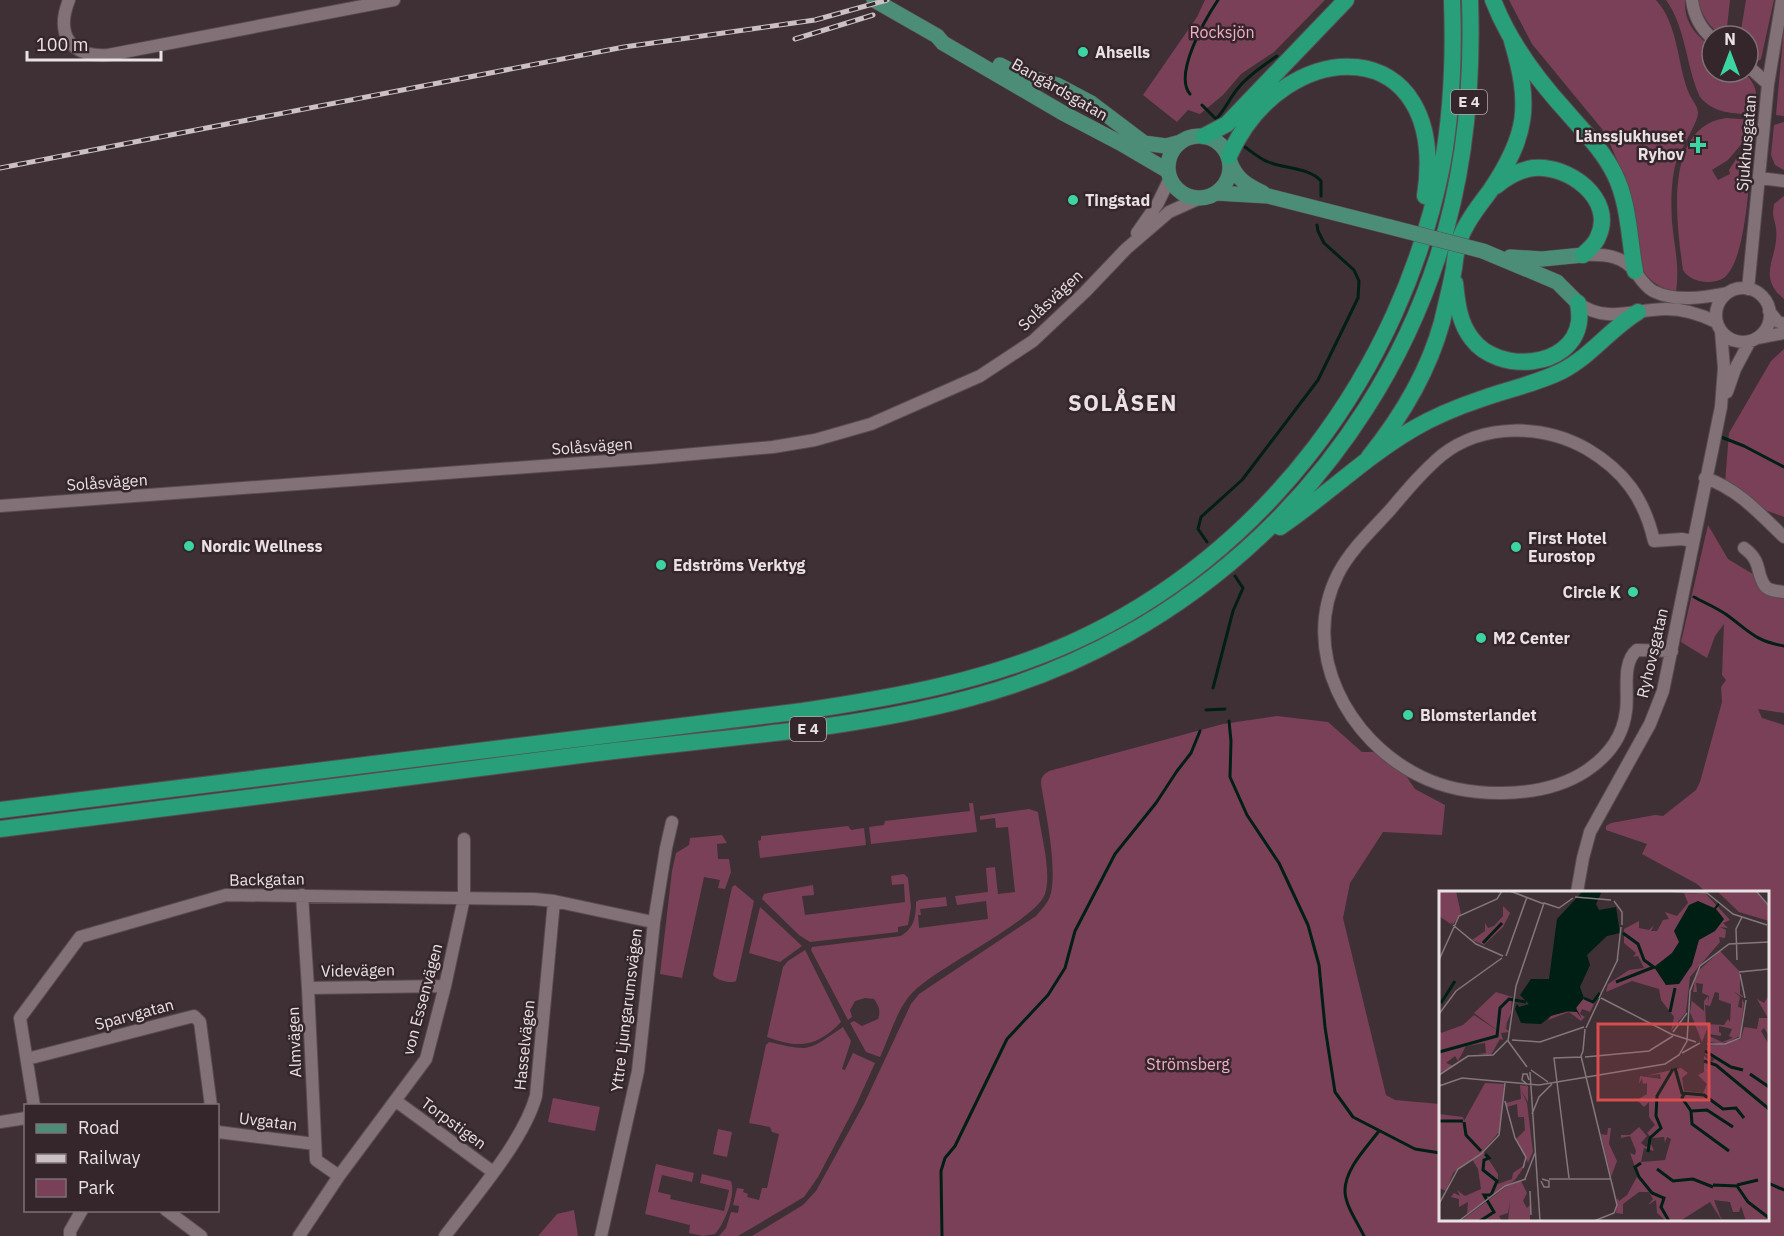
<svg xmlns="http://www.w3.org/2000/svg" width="1784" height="1236" font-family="'IBM Plex Sans',sans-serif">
<rect width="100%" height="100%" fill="#3f3035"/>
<path fill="#7a4057" d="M1205,0H1325L1274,52L1241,74L1223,95L1200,114L1188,110L1177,122L1143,95L1197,17Z
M1509,0H1656C1678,24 1677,62 1688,91C1690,98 1697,104 1698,112C1699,123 1677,152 1674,171C1671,187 1671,205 1672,222C1674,245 1680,267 1676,291C1659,288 1650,282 1641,267L1619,165L1611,146L1602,129L1532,44Z
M1666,0H1685C1684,22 1695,35 1712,47V72H1744C1759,88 1757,94 1754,115C1734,113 1714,114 1700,97C1686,67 1686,27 1666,0Z
M1698,0H1730L1727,27L1724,33H1718C1708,25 1701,13 1698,0Z
M1746,0H1774L1761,59L1757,62L1748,58V36H1740Z
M1784,27V116L1776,115Z
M1726,118L1753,120L1752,137L1745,140L1728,160L1712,170L1718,180L1730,174L1729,170C1735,161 1741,149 1752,146C1749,176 1747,257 1725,277C1720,281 1713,282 1707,282C1699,282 1687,278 1683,270C1677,226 1662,127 1726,118Z
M1784,122V170L1775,165L1771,155L1774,125Z
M1784,196V299C1755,275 1780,257 1776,228C1774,216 1772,218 1774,204Z
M1784,349V517L1724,495L1729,433L1771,361Z
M1708,525L1728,559L1784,593V713L1758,709L1762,718L1784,725V1236H752L803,1205L816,1191L864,1104L911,1004L919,994L1036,916C1042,909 1049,902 1051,893C1057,865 1046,814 1041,784C1041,777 1043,775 1049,771L1223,724L1277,716L1328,722L1362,752H1390L1415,789L1445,805L1442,835L1383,832L1350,883L1343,918L1386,1095L1395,1100L1440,1104V1220H1768V892H1706L1697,884L1642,854L1647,844L1606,830V826L1611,823L1655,815L1663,816L1696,790L1700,782L1722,702L1721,687L1726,680L1722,675L1724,624L1715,636L1707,658L1681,642Z
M969,803H973L977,832L871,844L869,827L884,825L885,821L970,811Z
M1029,809L1038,812C1041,835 1052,872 1045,894C1036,920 939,966 913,992C897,1008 890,1036 880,1057L866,1052L850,1023L854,1021L862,1026L878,1019C881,1011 879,1006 874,999L865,998L855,1001L850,1010L852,1017L848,1020L811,950L812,947L901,936C914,928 916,917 916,902L919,900L946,897L947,906L920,909L921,915H918L919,928L988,919L986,901L957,905L955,896L988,892L986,868L995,867L998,894L1015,892L1008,827L996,828L995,818L980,820V816Z
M848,826L851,830L864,828L866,845L760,858L758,841L761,840V836Z
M722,835L727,843L717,844L718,859H729L731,872L725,889L718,888L720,880L704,877L682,978L660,974L672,871L676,853L689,845L690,838Z
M904,874L908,878L911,907L908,925L898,927V932L810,942L799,935L762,899L764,894L768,893L813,885L814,895L802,896L805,915L905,902L904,884L892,885L891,876Z
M735,885L754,901L736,981C731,984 716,980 713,975L732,887Z
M760,907L802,946L780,962L749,953Z
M805,950L841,1022C817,1047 799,1049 767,1037L783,967L788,961Z
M843,1027L851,1041L842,1069L845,1070L853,1053L875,1063L856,1105L818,1177L804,1197L738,1236H719L726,1228L731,1212L738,1213L739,1206L733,1205L737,1188L744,1189L743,1192L748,1194L747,1197L759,1200L762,1188H767L779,1134L772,1132L770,1127L749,1123L766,1045L769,1042C812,1052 807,1051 843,1027Z
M553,1098L600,1107L595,1131L548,1122Z
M718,1129L732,1132L727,1157L713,1154Z
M656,1164L694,1173L692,1182L662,1175L658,1192L671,1195L670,1199L724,1211L729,1190L700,1183L702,1174L731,1181C736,1195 725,1223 715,1234L703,1236L689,1233L690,1225L645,1214Z
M574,1210L578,1236H538L557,1214Z"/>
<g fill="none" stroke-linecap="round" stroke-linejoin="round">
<path stroke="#001f14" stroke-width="3" d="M1190,94C1173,74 1206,18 1218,0
M1202,105L1216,119
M1216,119C1226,109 1230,97 1239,87C1249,75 1263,66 1277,56
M1245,147C1252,152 1259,158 1266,161C1283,169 1309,167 1321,181V196
M1721,437L1744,446L1784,467
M1207,542L1198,529L1201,517L1242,480L1318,380L1358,298L1359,281L1354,270L1324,243L1318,231L1317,225
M1694,597C1705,603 1717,608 1727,615C1749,631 1755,641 1784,646
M1213,688L1233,611L1243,588L1235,576
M1206,710L1225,709
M1229,721L1231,741L1230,777L1247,815L1279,863L1308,925L1319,965L1325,1027L1335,1092L1353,1117L1415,1149L1440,1153
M1768,1183L1784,1190
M942,1236L941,1171L945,1158L955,1146L1007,1039L1048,995L1065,968L1075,931L1115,854L1156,803L1177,771L1191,753L1200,731
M1364,1236C1358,1223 1346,1207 1345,1192C1344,1170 1366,1148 1379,1131"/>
<g stroke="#584c51" stroke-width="14">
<path id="minor" d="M69,0C55,35 71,57 108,55L394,0
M1692,0C1694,16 1700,28 1712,38
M1748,66L1768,84
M1760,178L1784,181
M1137,233L1158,203L1170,178
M1583,255C1604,254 1624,255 1637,274C1642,281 1646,287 1653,291C1675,302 1703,298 1727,293
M1716 315a27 27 0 1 1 54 0a27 27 0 1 1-54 0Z
M1748,289L1768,84L1782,0
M1578,303C1606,324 1635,309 1666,309C1685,309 1700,314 1716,322
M1769,311L1777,321L1784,324
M1757,338L1784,333
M1727,392L1735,369L1750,341
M1705,478C1737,488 1760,514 1784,537
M0,506L649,458L773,447L815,440L871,424L980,376L1033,341L1085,292L1126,249L1169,212L1200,198
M1744,548C1763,562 1755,572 1765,586C1769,591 1778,591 1784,592
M1672,651L1637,650C1621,663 1629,693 1626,711C1623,737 1607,757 1586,771C1542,800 1466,799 1420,776C1348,741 1299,651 1338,574C1351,549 1373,529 1391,509C1407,490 1423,471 1442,455C1483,423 1543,424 1587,449C1624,471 1644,498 1654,541L1682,539L1692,541
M1577,892L1583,858L1590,832L1650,724L1663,691L1721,407L1724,368L1721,331
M302,895L308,988L316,1160L339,1176
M308,988L445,986
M27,1059L194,1016L200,1022L211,1106
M396,1101L493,1172
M34,1106L20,1018L80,937L226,895L534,899L554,901L648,921
M0,1122L26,1118
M218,1132L315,1144
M166,1210L201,1236
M70,1236V1231L82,1210
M299,1236L339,1176L426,1059L445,986L464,898V839
M445,1236C474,1197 523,1142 536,1096L554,901
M601,1236L638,1071L654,922L666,848L672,822"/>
</g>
<g stroke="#584c51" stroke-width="16">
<path id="major" d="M874,0L937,36L943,43L1063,113L1122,144L1168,171
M1000,65L1017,74L1057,85L1091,103L1144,143L1166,146L1181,142
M1168 167a31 31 0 1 1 62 0a31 31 0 1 1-62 0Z
M1230,162C1236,179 1247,185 1263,193
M1216,193L1268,196L1390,227
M1483,251L1557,282L1578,303
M1510,257L1542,259L1583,255"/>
</g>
<g stroke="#584c51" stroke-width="18">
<path id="highway" d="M1493,0C1509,42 1536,78 1566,111C1583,131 1602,149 1614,173C1629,202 1629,239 1635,271
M1204,136L1227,124L1346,0
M1229,156C1285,31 1450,31 1425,196
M1496,186C1507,177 1519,170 1533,168C1568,164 1616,199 1598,237C1595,245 1588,250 1583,255
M1455,283C1457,302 1459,323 1472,339C1498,374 1572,369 1579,322C1580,316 1579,309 1578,303
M1369,457C1402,416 1428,373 1442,322C1446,304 1451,286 1454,268C1455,259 1456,250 1459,241C1466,222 1478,207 1490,191C1528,135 1531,105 1512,41
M1280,527C1326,496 1365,457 1413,429C1435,416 1460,406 1484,398C1510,389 1538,383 1562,371C1591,356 1610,329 1638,312
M0,810L803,711C897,697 987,681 1073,642C1265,555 1401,371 1442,166C1452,112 1454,55 1452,0
M0,829C194,805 387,780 581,755C710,738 843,732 970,698C1190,640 1368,472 1438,256C1465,173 1473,86 1470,0"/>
</g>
<use href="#minor" stroke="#827177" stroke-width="12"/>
<use href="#major" stroke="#4c8d78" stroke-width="15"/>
<use href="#highway" stroke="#289f79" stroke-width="16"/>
<g stroke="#cbc1c5" stroke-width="5">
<path id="rail" d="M795,39L873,15
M0,168L624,47L815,20L887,0"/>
</g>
<use href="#rail" stroke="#34262b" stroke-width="3" stroke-dasharray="9" stroke-linecap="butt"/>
<g stroke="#584c51" stroke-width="16" stroke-linecap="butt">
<path id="major-bridge" d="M1390,227L1483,251"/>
</g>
<use href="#major-bridge" stroke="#4c8d78" stroke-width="15"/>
</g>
<g fill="#3dd4a3" stroke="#34262b" stroke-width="2">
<circle cx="1083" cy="52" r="6"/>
<path d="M1695 136h6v6h6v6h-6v6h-6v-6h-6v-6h6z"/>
<circle cx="1073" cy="200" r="6"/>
<circle cx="189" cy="546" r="6"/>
<circle cx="1516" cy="547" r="6"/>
<circle cx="661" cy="565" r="6"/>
<circle cx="1633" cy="592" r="6"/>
<circle cx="1481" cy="638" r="6"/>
<circle cx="1408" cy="715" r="6"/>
</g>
<g text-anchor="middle" stroke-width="5" stroke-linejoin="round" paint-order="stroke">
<g fill="#34262b" stroke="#b3a9ac" stroke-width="1.5">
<rect x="1451" y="90" width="36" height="24" rx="4.5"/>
<rect x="790" y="717" width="36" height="24" rx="4.5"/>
</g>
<g font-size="15" font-weight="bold" fill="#eae1e4">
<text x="1469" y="107">E 4</text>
<text x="808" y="734">E 4</text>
</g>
<g font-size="16" fill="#f4adc7" stroke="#34262b">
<text x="1222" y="38">Rocksjön</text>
<text x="1188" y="1070">Strömsberg</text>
</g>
<g font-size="16" font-weight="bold" fill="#eae1e4" stroke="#34262b" text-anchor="start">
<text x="1095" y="58">Ahsells</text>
<text x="1684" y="142" text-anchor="end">Länssjukhuset<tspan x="1684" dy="18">Ryhov</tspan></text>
<text x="1085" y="206">Tingstad</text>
<text x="1528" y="544">First Hotel<tspan x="1528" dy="18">Eurostop</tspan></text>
<text x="201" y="552">Nordic Wellness</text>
<text x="673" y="571">Edströms Verktyg</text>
<text x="1621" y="598" text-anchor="end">Circle K</text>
<text x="1493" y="644">M2 Center</text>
<text x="1420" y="721">Blomsterlandet</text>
</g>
<g font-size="16" fill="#eae1e4" stroke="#34262b">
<text transform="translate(1060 89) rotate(30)" y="6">Bangårdsgatan</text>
<text transform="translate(1746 143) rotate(-85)" y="6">Sjukhusgatan</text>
<text transform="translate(1050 300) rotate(-43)" y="6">Solåsvägen</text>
<text transform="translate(592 446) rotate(-4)" y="6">Solåsvägen</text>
<text transform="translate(107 482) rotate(-4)" y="6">Solåsvägen</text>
<text transform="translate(1652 653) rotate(-77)" y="6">Ryhovsgatan</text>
<text transform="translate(267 879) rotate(-1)" y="6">Backgatan</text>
<text transform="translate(358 970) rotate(-1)" y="6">Videvägen</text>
<text transform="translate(422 999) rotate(-75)" y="6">von Essenvägen</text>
<text transform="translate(626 1010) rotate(-83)" y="6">Yttre Ljungarumsvägen</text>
<text transform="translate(134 1014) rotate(-15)" y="6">Sparvgatan</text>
<text transform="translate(294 1042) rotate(-92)" y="6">Almvägen</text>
<text transform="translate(524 1045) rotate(-84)" y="6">Hasselvägen</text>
<text transform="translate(268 1121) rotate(7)" y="6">Uvgatan</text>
<text transform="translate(454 1123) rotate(36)" y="6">Torpstigen</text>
</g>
<g font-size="22" font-weight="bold" letter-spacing="1.5" fill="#eae1e4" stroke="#34262b">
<text x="1123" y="411">SOLÅSEN</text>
</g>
</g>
<g transform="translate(1439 891)">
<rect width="330" height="330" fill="#3f3035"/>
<path d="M0,0H17L22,23L14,33L11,31L13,34L0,25ZM316,0L330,16V30L300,21L279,1ZM245,2L267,3L291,29L284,32L289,37L281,36L287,39L286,47L280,46L281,51L251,86L247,121L232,140L235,126L222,109L220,98L193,90L167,101L169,93L190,79L205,77L199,65L194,66L197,62L185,52V38L200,30V37L210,39L215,34L212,40H218L224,29L230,28L226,21L238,25L249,12ZM64,15L71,22L64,36L45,54L33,49L46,40V32L49,37L55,35L64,25ZM281,60L301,81V103L305,106H303L294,100L301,106L299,116L303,117V108L305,112L301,145L285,153L271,151L270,145L283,151L294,147L290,145L293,138L280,135V141L282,142V145L270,143V133L263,151L251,121L257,82ZM257,92L264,93L263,102L270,105L269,112V105L265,110V120L253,110L254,101H258ZM276,101L280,102V109L292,113L291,131L289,128L285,134L267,133L266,114L271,115ZM57,101L73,106L72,122L65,138L68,132L67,138L71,141L62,142L64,149L61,148L52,164L39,163L47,162L46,152L27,155L19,170L16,165L7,172L15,175L0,182V139L2,142L24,134L35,124L62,142L35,122ZM330,104V145L325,137L322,140L330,154V330H307L302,315L300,321H294L291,311L275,309L283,330L271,311L241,330H227L218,322L217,309L209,314L214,308L210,301H200L184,313V323L177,322L178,307L180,310L188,304L199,284L191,262L196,264L197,260L191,245L182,247V244H191L200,236L208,245L202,252L207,256L212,253L215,260L205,257L202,271L226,269L232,248L228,246L226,252L225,246L213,247L208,242L216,234L210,226V211L205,216L198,209L208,203V192L204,193L203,187L200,193L201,185L222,188L221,183L206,185L242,177L249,182L243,187L245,200L264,202L268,193L259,184L265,181V165L272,171L276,168L266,163L269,155L302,148L305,136L318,138L320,127H329L318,108L325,112ZM159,105L151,121L143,118L141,123L146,126L142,130L130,121L109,129L112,124L128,121H138L137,115L146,106L153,109ZM46,192L65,193L61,240L44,260L59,283V293L73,288L74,282L87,273L76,289L28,323L29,311L20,316V308L12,306L15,302L21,305L18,299L26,305L42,298L39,278L33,268L14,282L7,300L0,297V223L24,226L25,230ZM81,194L89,195V211L82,199L88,212L94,261L89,272L77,248L86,239L85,226H79L78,213L68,216L67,212L82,208ZM169,237H172L170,253L178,270L172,286L162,243L168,244ZM82,290L88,302L84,310L88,317L91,314V330H69L71,310L69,322L60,325L63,330H22L68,295Z" fill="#7a4057" fill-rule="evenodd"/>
<path d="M144,0H163L157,13L160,19L177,16L181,42L168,45L148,64L151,74L141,96L145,107L137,117L143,128L138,121L129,120L112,125L102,133L82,132L76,118L78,113L80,116L90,113L81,104L92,88H110L118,28ZM259,10L275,17L279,12L281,13L277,18L285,28L276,40L260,49L253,74L240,93L227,94L215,76L233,62L240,51L235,40L250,14Z" fill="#001f14"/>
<path fill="none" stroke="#001f14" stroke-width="3" d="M184,42L199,53L205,69L216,77M44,52L63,32M177,91L215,76M145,107L154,111L161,102M2,112L16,90M231,121L236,97M266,160L292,176L304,179M0,161L58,145L61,117L70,108L87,111M265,170L277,174L330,218M236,177L243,202L265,204L284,218L297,217L305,227M311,183L330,196M245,203L243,207L252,220L253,233L290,260M253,220L268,219L294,236M0,230H24M25,231L27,244L42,260M209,261L211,247L222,237L217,225L218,205L234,178M202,272L196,276L200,286L213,302L225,307L222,316L230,330M218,278L234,290L254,288L274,296M274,294L298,295L309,311L330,327M298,294L319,289M41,330L55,321L45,304H52L58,290L44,279L45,269L50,267L46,263"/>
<path fill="none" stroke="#83777b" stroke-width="1.5" d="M71,0L105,13M227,0L268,2L294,23L328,34M317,0L330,15M136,6L172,9M175,10L183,21V34M14,34L37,53L64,65M67,65L88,6M0,69L20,25L58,8L63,0M298,69L297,38L303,26M178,71L182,36M300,81L330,78M301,83L306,107M160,107L179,68M162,107L232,143M0,123L17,100L63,67M147,137L161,107M234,141L248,122M232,143L257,151M73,149L101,151L145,136M268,153H286L301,147L307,109M144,160L142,165L178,314L175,322L155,330M144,160L146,138M243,162L261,152M146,166L210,160L234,145M88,176L69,150L77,95L105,12L120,17L134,7M92,179L109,191M91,181L101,330M0,184L29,165L54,164L69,149M88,193L83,189L84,183H88L90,189M0,195L23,187L100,194L226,173L240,164L248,150L251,100L261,75L290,53L330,51M66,210L76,247L87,266L84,277M93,223L100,206L113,193M130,287L115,167L142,166M86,288L96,262M110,288H172M102,290L105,296H110V290L103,288M91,300L92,324M0,313L19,278L42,263L60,244L66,192M20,330L66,295L87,288"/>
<path fill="#da4d4e" fill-opacity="0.15" stroke="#da4d4e" stroke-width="3" d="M159,133H270V209H159Z"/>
<rect width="330" height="330" fill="none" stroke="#eae1e4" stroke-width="3"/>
</g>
<rect x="24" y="1104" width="195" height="108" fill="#34262b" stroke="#7d7175" stroke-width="1.5"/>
<rect x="36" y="1124" width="30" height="9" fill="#4c8d78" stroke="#7d7175" stroke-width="1.5"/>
<text x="78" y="1134" font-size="18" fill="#eae1e4">Road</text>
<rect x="36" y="1154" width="30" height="9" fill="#cbc1c5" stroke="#7d7175" stroke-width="1.5"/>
<text x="78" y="1164" font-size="18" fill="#eae1e4">Railway</text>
<rect x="36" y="1179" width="30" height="18" fill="#7a4057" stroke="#7d7175" stroke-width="1.5"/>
<text x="78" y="1194" font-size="18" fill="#eae1e4">Park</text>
<g transform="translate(1730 54)"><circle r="28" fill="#34262b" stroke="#7d7175" stroke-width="1.5"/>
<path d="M0-4.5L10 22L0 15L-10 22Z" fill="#3dd4a3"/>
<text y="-9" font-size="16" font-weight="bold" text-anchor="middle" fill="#eae1e4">N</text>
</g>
<path d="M27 51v9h134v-9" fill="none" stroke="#eae1e4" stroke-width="3"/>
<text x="36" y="51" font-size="18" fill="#eae1e4" stroke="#34262b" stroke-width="4.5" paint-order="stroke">100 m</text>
</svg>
